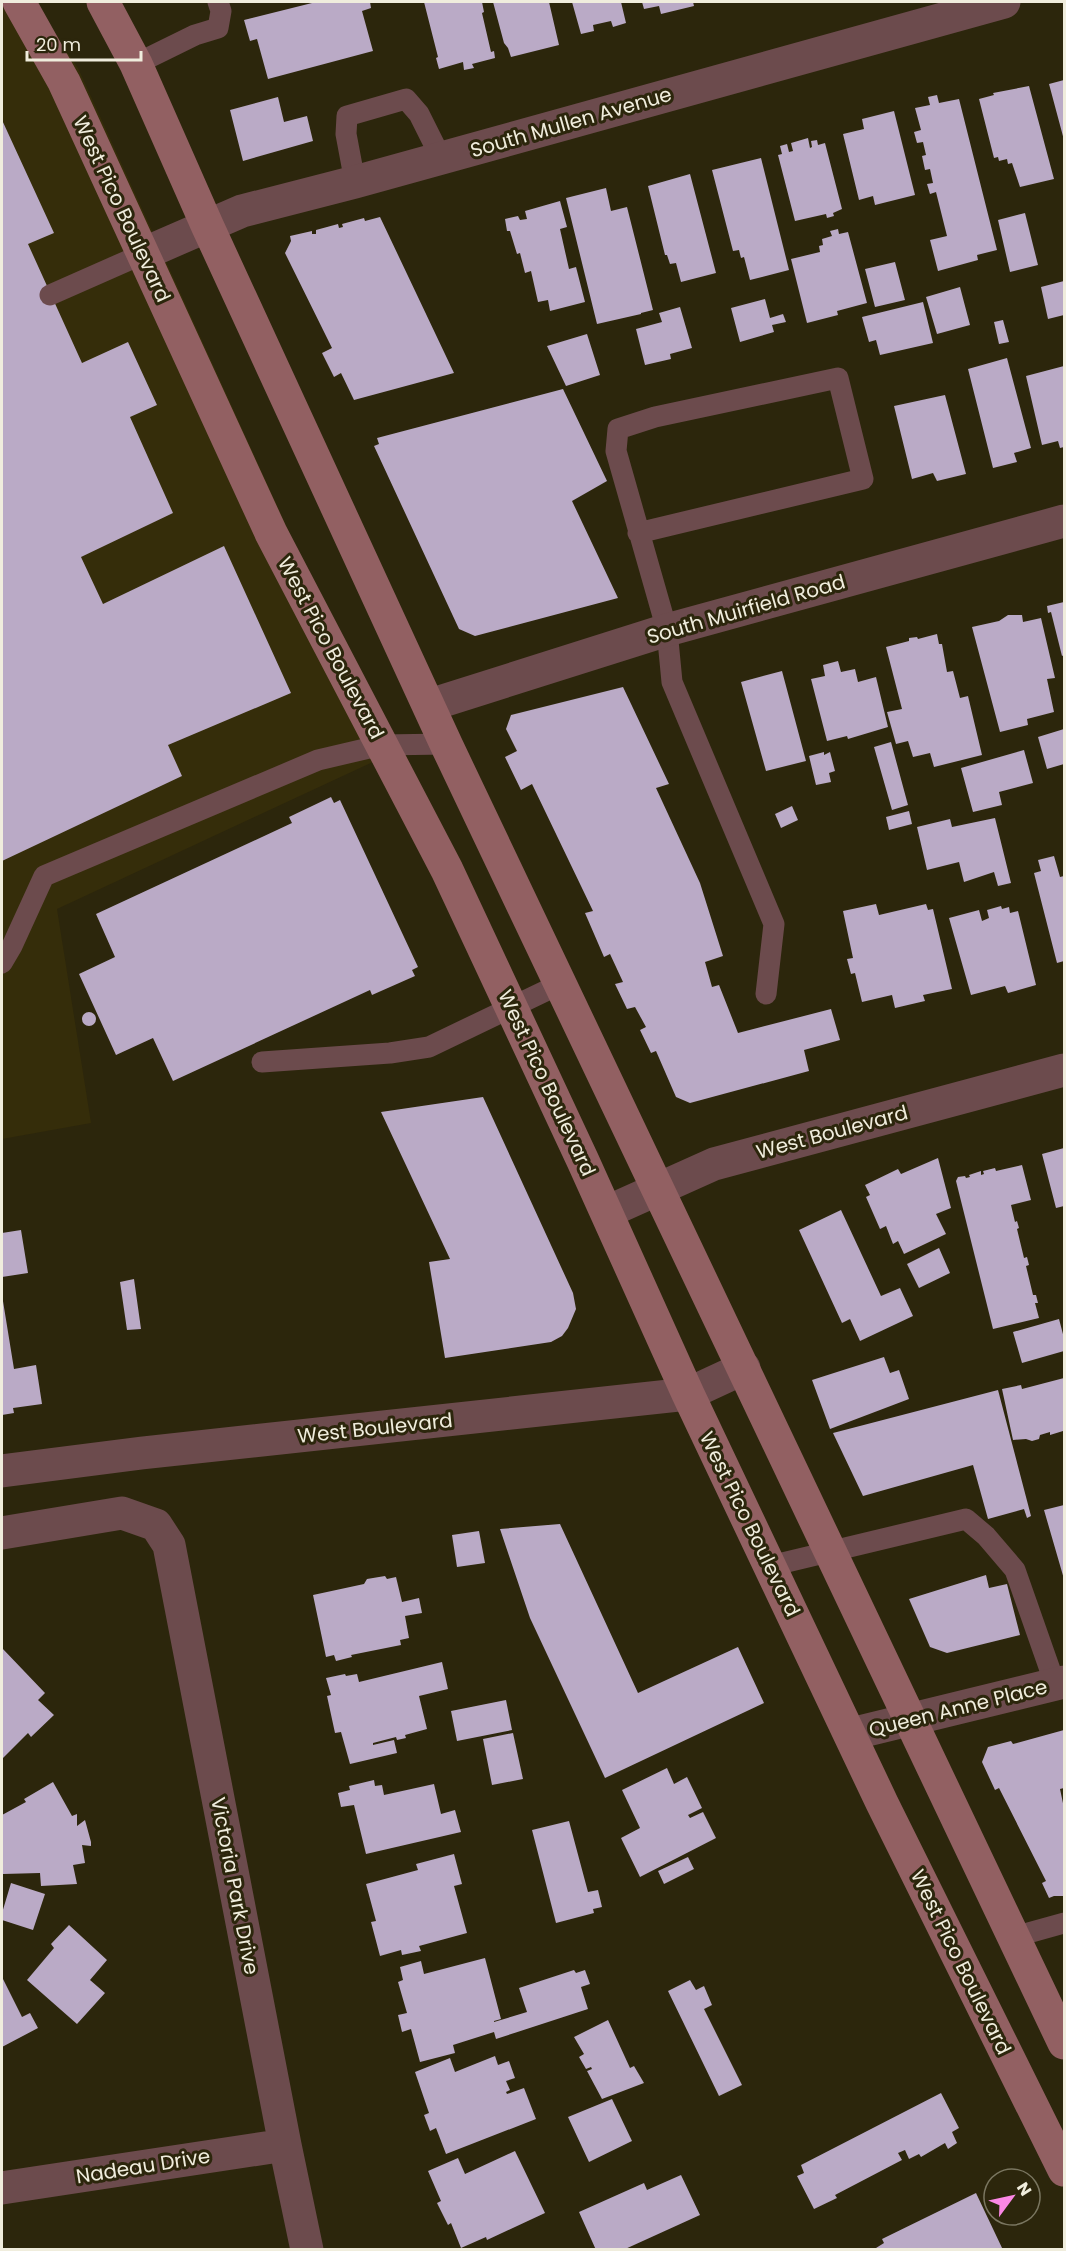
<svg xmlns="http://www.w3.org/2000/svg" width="1066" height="2251" font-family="Poppins,sans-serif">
<rect width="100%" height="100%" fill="#2c260c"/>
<path fill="#352d0a" d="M2,2H33L78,68L390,754L57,909L91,1123L2,1139Z"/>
<path fill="#baaac6" d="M316,2H370L371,8L362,11L373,51L268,79L257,39L250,41L244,20Z
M424,2H482L484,12L482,13L491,52L494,51L495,58L472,64L474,68L464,70L463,62L439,69L436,58L438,57Z
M493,2H549L559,45L511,57L508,48L504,43Z
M572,2H621L626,23L613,27L611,21L593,25L594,31L581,34Z
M642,2H693L694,6L661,14L659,6L644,9Z
M1064,80V140L1049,84Z
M1029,86L1054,179L1020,187L1012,163L1008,164L1007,159L999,161L998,157L994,158L979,99L994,95L993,93Z
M937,95L939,103L959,99L997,250L977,255L978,260L938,271L930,240L947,236L936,192L930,194L927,184L933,183L930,169L925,170L922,156L926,155L923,142L917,143L914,132L921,130L915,108L930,105L928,97Z
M278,97L284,122L307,116L313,141L243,161L230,110Z
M894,111L915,195L875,205L873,196L859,200L843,134L864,129L862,119Z
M2,120L54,233L28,244L82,363L128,342L157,405L130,417L173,513L81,557L103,604L224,546L291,693L168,745L182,776L2,861Z
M808,138L810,148L812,147L811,141L817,140L818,145L825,143L842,209L833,213L834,216L827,218L826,214L795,221L778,155L782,154L780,146L787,144L789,152L793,151L791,143Z
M761,158L789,270L750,280L744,257L741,258L739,250L733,251L712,170Z
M690,174L716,273L681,282L676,263L670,264L667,255H665L648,186Z
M606,188L611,211L627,207L653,310L641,313V314L597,324L566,198Z
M560,201L567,227L560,229L569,269L576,267L585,302L550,311L548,300L538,302L531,271L525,273L520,253L517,254L510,231H507L505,219L518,216L520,220L527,219L525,211Z
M1025,213L1038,265L1010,272L998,220Z
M380,217L454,373L354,400L341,373L334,377L322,353L332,348L285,253L291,241L290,236L312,231V234H316V230L338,224L339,228L343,227L342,224L364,218L365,221Z
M838,229L839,234L848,232L867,303L837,311L838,315L807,323L791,259L820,252L819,246L823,245L822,239L832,236L830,231Z
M895,262L905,300L875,307L865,269Z
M1064,281V315L1048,319L1041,287Z
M960,287L970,325L937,334L926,297Z
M765,299L770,318L783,314L786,322L772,325L774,332L740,342L731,308Z
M923,302L933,343L880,355L876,340L869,342L862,317Z
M680,307L692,348L670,354L671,359L645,365L636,329L662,322L659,313Z
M1003,320L1009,342L999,344L994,322Z
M587,334L600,375L566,386L547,346Z
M1007,358L1031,448L1014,453L1017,462L993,468L968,369Z
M1064,366V447L1060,448L1058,441L1042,445L1026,376Z
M563,389L607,481L572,501L618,598L475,636L459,629L374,446L379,444L377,438Z
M945,395L966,474L937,481L933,473L912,479L894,406Z
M1064,602V655L1062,656L1051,612L1048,613L1047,606Z
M1008,615H1022L1023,622L1041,618L1055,678L1047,679L1054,712L1027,719L1028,725L1000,732L972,627L999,621Z
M937,634L939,644H942L947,672L953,671L960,698L968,696L982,755L934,767L930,753L913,757L908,741L896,744L887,712L902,709L886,647L909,641V638L917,637L918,639Z
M838,661L841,672L855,669L858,682L876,677L888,727L848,739L847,736L827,741L811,679L825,676L823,665Z
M782,671L806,761L766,771L741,682Z
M623,687L669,784L656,788L700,883L723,956L705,962L712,987L719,985L738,1033L831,1009L840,1040L804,1050L809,1071L690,1103L676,1097L656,1051L651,1053L640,1030L646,1027L635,1007L627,1009L615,984L623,982L610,954L604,957L585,913L593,911L532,784L521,790L505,757L517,751L506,729L511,715Z
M1064,729V764L1047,769L1038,737Z
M891,742L908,805L892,810L874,747Z
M1024,750L1033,783L999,792L1002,805L973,812L961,768Z
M824,752V755L830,752L835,771L829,773L831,782L816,785L809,756Z
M331,797L334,803L340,800L418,967L412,970L415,976L372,995L370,990L173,1081L153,1038L116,1055L79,974L115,957L96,914L292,823L289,817Z
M792,806L798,820L781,828L775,814Z
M909,811L912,824L889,830L886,817Z
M995,818L1011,883L998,886L994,872L964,882L959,862L927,870L917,827L950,819L952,827Z
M1054,856L1060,877L1064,876V961L1057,963L1034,873L1041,871L1038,860Z
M876,904L879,915L926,904L928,910L933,909L952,989L923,995L925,1001L895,1008L892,995L862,1002L855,973L851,974L847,959L853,958L843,911Z
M1001,906L1002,909L1009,907L1010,913L1018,911L1036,985L1008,993L1005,986L971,995L949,918L979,910L982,921L989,918L987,910Z
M82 1019a7 7 0 1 1 14 0a7 7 0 1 1-14 0Z
M483,1097L573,1293L576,1309L568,1328L562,1336L551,1342L445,1358L429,1262L450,1259L381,1112Z
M1064,1148V1206L1056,1208L1042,1154Z
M938,1158L951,1208L936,1214L946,1234L904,1254L898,1241L893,1244L886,1226L880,1229L866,1197L870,1195L865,1185L898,1169L901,1174Z
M1022,1165L1031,1200L1011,1205L1015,1222L1017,1221L1019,1228L1017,1229L1024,1258L1027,1257L1029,1265L1026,1266L1033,1295H1036L1038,1303H1035L1039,1318L993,1329L956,1181L958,1177L965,1176L966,1178L970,1177L969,1175L981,1171V1175L984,1174L983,1171L995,1168L996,1171Z
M841,1210L881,1296L900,1288L913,1316L860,1341L850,1319L842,1323L799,1230Z
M21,1230L28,1273L2,1277V1233Z
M939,1248L950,1273L919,1288L907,1264Z
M134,1279L141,1329L127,1330L120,1282Z
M2,1295L14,1369L36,1365L42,1404L13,1408L14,1413L2,1415Z
M1059,1319L1064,1338V1351L1022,1363L1013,1332Z
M884,1357L890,1373L899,1370L909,1399L830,1429L812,1380Z
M1064,1378V1428L1063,1431L1050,1435V1432L1040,1435L1039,1439L1032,1441L1026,1439L1013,1440L1002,1389L1021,1385L1022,1389Z
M998,1390L1031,1516L1027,1518L1024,1509L988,1519L973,1465L863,1496L833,1433Z
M1064,1505V1579L1044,1510Z
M560,1524L638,1693L738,1647L764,1703L605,1778L530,1618L500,1529Z
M479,1531L485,1563L457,1567L452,1535Z
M986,1575L989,1588L1007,1584L1020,1635L947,1653L930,1647L909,1599Z
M385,1576L387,1579L396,1577L402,1602L419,1598L422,1613L405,1616L409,1638L400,1640L401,1645L351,1655L352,1657L336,1661L334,1655L326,1657L313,1595L364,1584L367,1579Z
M2,1648L45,1693L38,1700L54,1715L31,1737L28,1733L2,1759Z
M442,1662L448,1689L419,1696L427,1729L405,1735L406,1738L397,1740L396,1737L373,1743V1745L394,1740L397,1753L350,1764L341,1732L335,1733L327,1696L331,1695L326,1678L345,1674L346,1676L357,1674L359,1682Z
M506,1700L512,1730L457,1741L451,1711Z
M1064,1730V1788L1060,1789L1064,1808V1896H1054L1049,1898L1042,1883L1046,1881L999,1788L995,1790L982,1762L988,1747L1011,1741L1013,1744Z
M513,1733L523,1779L492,1785L483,1739Z
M667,1768L674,1784L687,1777L702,1808L688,1815L690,1818L703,1812L716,1838L640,1877L621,1838L640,1828L622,1790Z
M374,1780L375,1786L382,1785L384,1795L434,1784L441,1814L455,1810L461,1832L366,1854L354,1805L341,1807L338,1793L350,1790L349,1786Z
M53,1782L72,1816L77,1814V1826L85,1820L91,1842V1846L82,1845L85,1863L73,1865L77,1884L41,1886L40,1873L3,1874L2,1815L26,1802L24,1799Z
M569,1821L588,1892L598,1890L602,1907L593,1909L594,1913L556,1923L532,1830Z
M454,1854L462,1884L454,1886L467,1933L419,1946L421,1951L402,1955L401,1950L380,1956L371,1922L376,1921L366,1884L418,1870L416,1864Z
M688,1857L694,1869L664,1884L658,1871Z
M11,1883L45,1894L33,1930L2,1920V1913Z
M69,1925L107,1960L90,1980L105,1993L77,2024L27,1980L54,1948L51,1944Z
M485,1958L501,2019L494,2021V2022L527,2012L519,1988L574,1970L576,1973L585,1970L590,1984L581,1987L588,2009L496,2039L494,2032L453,2045L455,2053L420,2062L411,2029L402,2032L398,2015L407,2013L398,1982L403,1980L400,1967L421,1961L424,1974Z
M2,1977L22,2017L30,2013L38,2028L2,2047Z
M690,1980L696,1990L704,1986L712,2005L704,2009L742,2085L719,2096L668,1991Z
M608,2020L630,2068L634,2066L644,2083L602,2099L587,2071L592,2069L591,2067L586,2069L579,2057L584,2054L574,2037Z
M495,2056L498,2065L509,2061L515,2078L506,2081L510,2090L506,2092L507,2094L524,2088L536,2119L446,2154L436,2128L430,2131L424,2115L429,2113L415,2072L450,2058L455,2072Z
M941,2093L959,2128L952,2132L957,2143L948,2149L945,2143L921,2157L919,2154L909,2159L905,2150L898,2153L902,2160L835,2195L837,2198L814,2209L797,2176L804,2173L801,2165Z
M612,2099L632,2141L589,2162L568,2117Z
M515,2151L545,2213L487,2240L486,2237L461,2248L451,2223L448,2225L437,2203L441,2201L428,2171L458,2158L465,2174Z
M681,2175L700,2215L623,2250H596L579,2212L644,2183L647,2190Z
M976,2193L1003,2250H877L876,2248L884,2243L882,2239Z"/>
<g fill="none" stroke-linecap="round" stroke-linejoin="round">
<path stroke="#6c4b4d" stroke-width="21" d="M136,64L195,35L218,28L221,11L218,2
M355,182L346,134L347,116L406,99L419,114L441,158
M50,295L143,254
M638,533L863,479L838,378L655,417L618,429L616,451L667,630L672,682L774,924L766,994
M2,963L12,946L44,876L318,760L382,745L446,744
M262,1062L390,1053L429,1047L560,984
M770,1566L966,1519L986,1536L1015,1570L1055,1684
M1014,1937L1064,1923"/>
<path stroke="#6c4b4d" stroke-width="33" d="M143,254L242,211L355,182L1004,2
M430,705L667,630L1064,521
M607,1212L714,1164L1064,1070
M2,1533L122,1513L156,1525L169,1545L285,2145L307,2250
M851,1734L1064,1682
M2,2188L285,2145"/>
<path stroke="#6c4b4d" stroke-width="33" d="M2,1471L142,1453L688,1394L744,1368"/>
<path stroke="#926062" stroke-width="33" d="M19,2L64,82L271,533L447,870L583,1161L688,1394L882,1803L1064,2170
M103,2L136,64L207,225L446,744L1064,2043"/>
</g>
<g text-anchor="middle" stroke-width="6" stroke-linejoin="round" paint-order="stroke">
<g font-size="20" fill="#f0eddd" stroke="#2c260c">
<text transform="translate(571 122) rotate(-16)" y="7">South Mullen Avenue</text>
<text transform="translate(122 209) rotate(65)" y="7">West Pico Boulevard</text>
<text transform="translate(746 609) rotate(-16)" y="7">South Muirfield Road</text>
<text transform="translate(331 648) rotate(62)" y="7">West Pico Boulevard</text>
<text transform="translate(547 1083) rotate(65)" y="7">West Pico Boulevard</text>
<text transform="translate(832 1132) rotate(-15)" y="7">West Boulevard</text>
<text transform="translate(375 1428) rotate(-6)" y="7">West Boulevard</text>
<text transform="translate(750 1524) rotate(64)" y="7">West Pico Boulevard</text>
<text transform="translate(958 1708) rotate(-14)" y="7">Queen Anne Place</text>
<text transform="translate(235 1886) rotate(79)" y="7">Victoria Park Drive</text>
<text transform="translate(961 1962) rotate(64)" y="7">West Pico Boulevard</text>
<text transform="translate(143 2166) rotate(-9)" y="7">Nadeau Drive</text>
</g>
</g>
<rect width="1066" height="2251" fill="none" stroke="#f0eddd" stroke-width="6"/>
<g transform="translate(1012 2197) rotate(57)"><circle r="28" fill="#2c260c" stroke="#7a7660" stroke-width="1.5"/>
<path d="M0-4.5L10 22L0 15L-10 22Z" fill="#fb87e5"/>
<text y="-9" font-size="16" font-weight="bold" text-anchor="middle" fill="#f0eddd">N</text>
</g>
<path d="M27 51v9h114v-9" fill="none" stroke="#f0eddd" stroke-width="3"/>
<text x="36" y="51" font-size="18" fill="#f0eddd" stroke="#2c260c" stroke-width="4.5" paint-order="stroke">20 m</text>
</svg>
